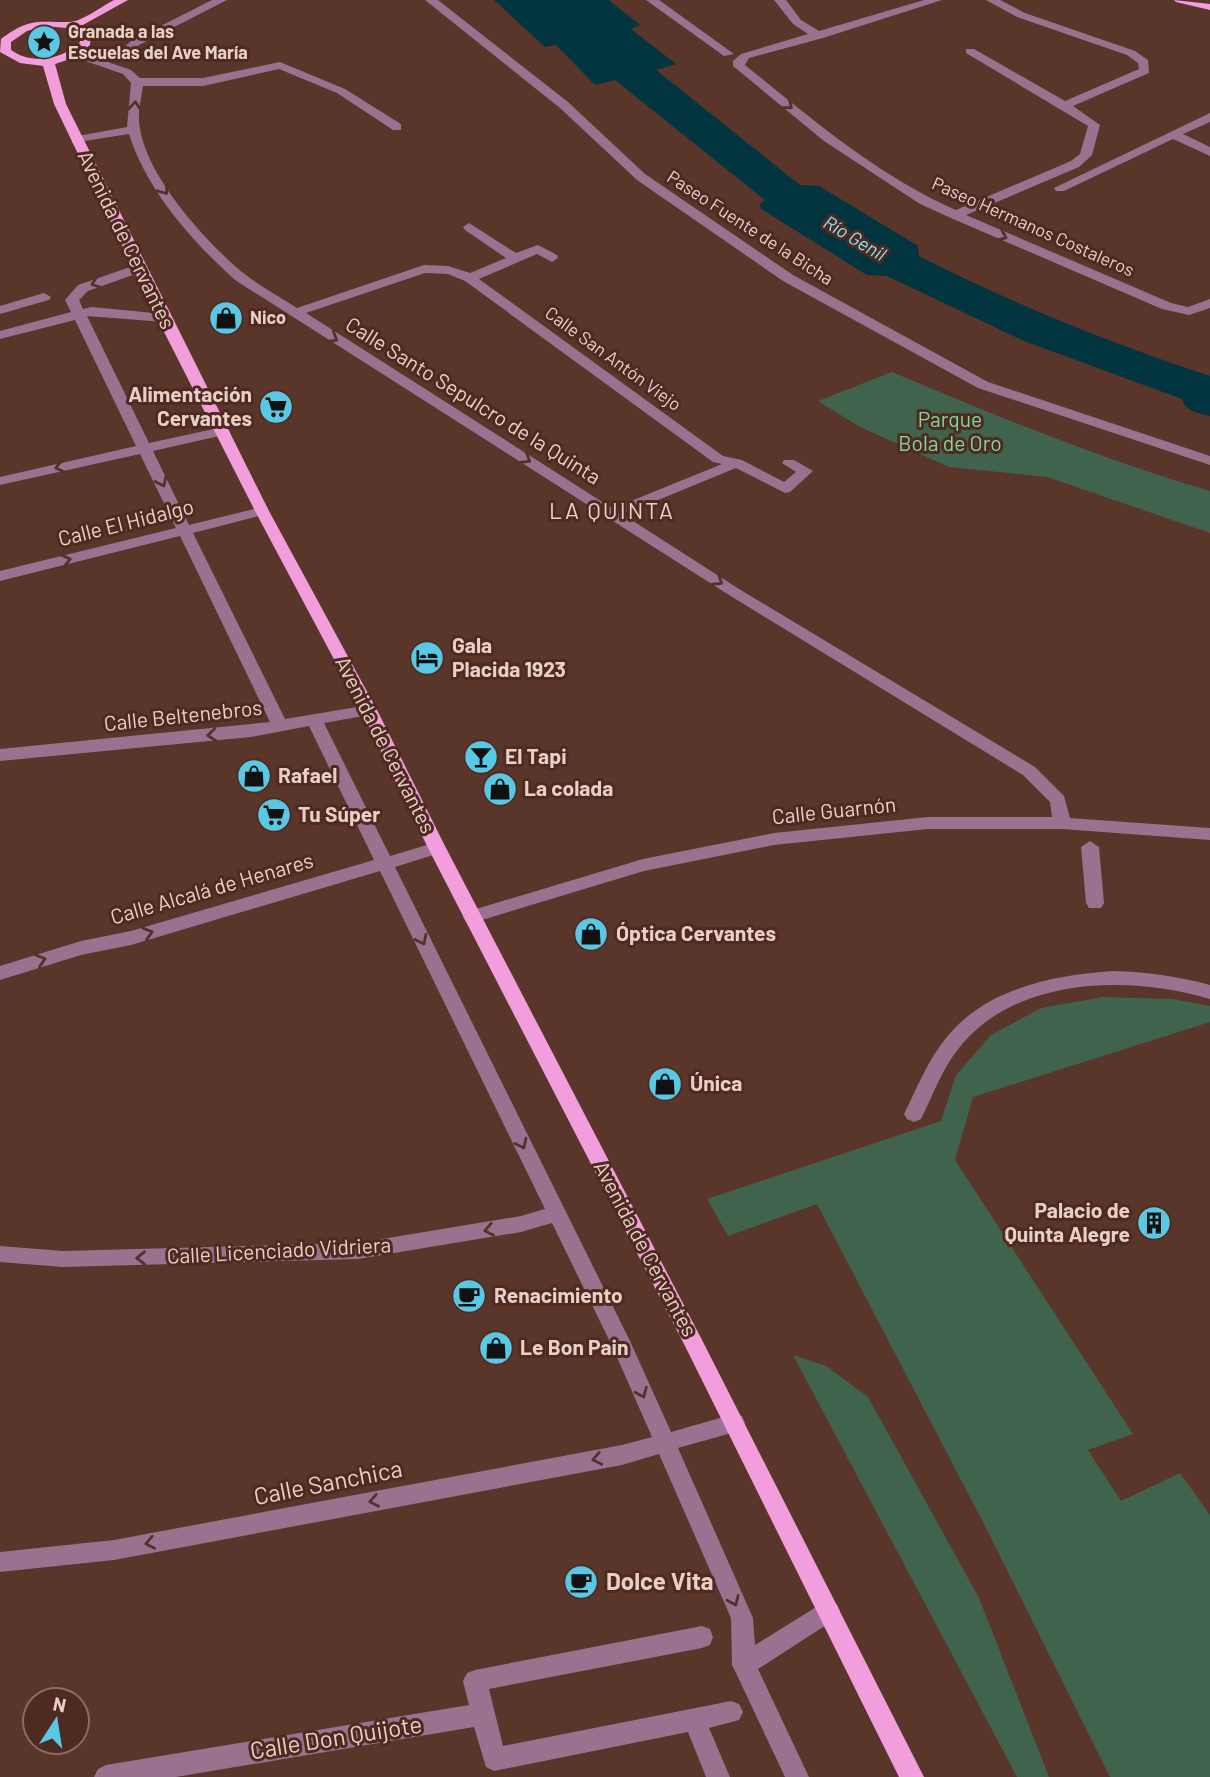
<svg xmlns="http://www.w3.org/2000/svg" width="1210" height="1777" font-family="Barlow,sans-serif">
<rect width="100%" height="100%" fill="#5a352a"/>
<path fill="#40634e" d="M892,372C996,416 1101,459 1210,491V533L1047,477L949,467L860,427L818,401Z
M1103,997L1172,999L1210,1006V1022L973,1097L955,1160L1133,1434L1088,1450L1121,1501L1180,1473L1210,1515V1777H1110L984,1524L817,1204L728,1236L707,1199L941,1121L956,1075L991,1035L1041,1008Z
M793,1355L826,1366L868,1397L979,1598L1049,1777H1017Z"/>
<path fill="#023540" d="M494,0H609L640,25L631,29L676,64L656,70L800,185L819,186L918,246L919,256C1013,304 1110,343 1210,376V416C1199,413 1185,412 1182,399L1024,341L887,276L867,275L761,209L760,204L765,200L615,80L595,85L556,45L545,47Z"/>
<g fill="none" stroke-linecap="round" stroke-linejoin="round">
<path fill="#9a718f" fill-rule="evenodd" d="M212,0H227L139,45L122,60L112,58L131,41Z
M425,0H438L568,102L645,174L793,275L988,382L1210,456V465L978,388L783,281L637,180L560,108Z
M646,0H659L734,54L724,56Z
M774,0H786L801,20L819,31L924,0H942L823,38L749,58L745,65C811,118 878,176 956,210L1071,161L1080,154L1088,126L966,53V49H974L1065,101L1139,69L1138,63L1127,55L1017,17L986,0H1000L1025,13L1135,51L1148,60L1149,73L1073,106L1100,125L1092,155L1079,167L966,215L1171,303L1188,307L1210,299V308L1189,315L1162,309L951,218L920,204L824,141L733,66V61L741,54L808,34L793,24Z
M71,52H79L131,70L140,78H203L280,62L345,89L401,124V130H393L337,93L279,69L203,86H143C141,100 137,115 140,129C148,178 205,241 242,272C259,286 279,296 297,308L424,265L448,266L470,273L506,258L465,230L463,227L469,223L516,253L538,245L557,255L558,258L552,262L537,254L479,279L723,456L742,460L784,482L796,472L782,463L784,460H794L813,471L790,492L785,493L736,468L629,512H619L739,589L1035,767L1064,796L1070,818L1210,828V840L1062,829H928L774,845L644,871L472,923L466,922L463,917L466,912L643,859L774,833L928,817H1052L1050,802L1023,775L729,595L235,280C192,241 147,191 129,134L72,143V137L127,127L131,83L123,74L71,56ZM425,273L448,274L465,281L713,462L722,464L619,506L618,512L306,313Z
M1210,113V122L1183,134L1210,147V156L1173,139L1064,191H1056L1054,188Z
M139,264L144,265V271L88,291L79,300L83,309L92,307L164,314L171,318L164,322L87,316L149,443L223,427L230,431L228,434L153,451L189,525L262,507L269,511L267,514L193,533L285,719L369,705L375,706L377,710L375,714L324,723L390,856L437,842L446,848L443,852L395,867L630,1341L671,1432L734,1414L742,1416L745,1423L742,1430L678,1448L753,1618L755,1645L821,1604L829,1600L837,1604L840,1611L837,1618L758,1669L809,1777H785L736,1673L732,1665L731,1618L659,1454L622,1465L114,1560L0,1572V1552L114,1540L622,1445L652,1437L613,1348L552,1223L521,1232L358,1259L63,1267L0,1262V1246L63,1251L358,1243L521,1216L545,1209L380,871L131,945L81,955L0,980V966L81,941L131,931L374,860L309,726L251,737L0,761V749L270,722L180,536L0,581V571L176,528L140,454L0,485V477L136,446L75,320L0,339V331L71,312L65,300L78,285Z
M44,293L51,297L49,300L0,314V306Z
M1090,841L1099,847L1104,903L1101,908H1089L1086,903L1081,847Z
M1113,971C1147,972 1177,976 1210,985V999C1130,975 1016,976 959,1048C942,1069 933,1095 921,1119L914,1122L907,1119L904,1114C917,1088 928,1060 946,1038C986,988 1054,975 1113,971Z
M702,1626L710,1629L713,1637L710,1645L702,1648L489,1689L503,1746L731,1701L739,1704L743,1712L739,1720L709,1728L730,1777H706L688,1732L494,1771L486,1767L474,1727L176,1777H94L98,1769L106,1765L469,1705L463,1681L467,1673L475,1670Z"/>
<path fill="#f29edd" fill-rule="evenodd" d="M114,0H128L81,26L91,33L90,45L73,58L55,64L66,104L269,511L377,710L446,848L700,1336L924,1777H899L686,1348L428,848L361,710L255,511L157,318L54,104L43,66L20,63L0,52L1,39C29,18 36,22 69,22C82,22 102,6 114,0ZM46,26L66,28L79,34L80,42C62,60 32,65 11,50V42L27,31Z
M1174,0L1210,4V10L1176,2Z"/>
</g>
<defs><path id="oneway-chevron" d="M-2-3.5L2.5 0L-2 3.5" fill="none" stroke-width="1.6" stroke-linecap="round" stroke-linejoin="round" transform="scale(1.75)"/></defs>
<g stroke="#56312b">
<use href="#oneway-chevron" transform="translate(788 105) rotate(39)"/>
<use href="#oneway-chevron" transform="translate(135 106) rotate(-85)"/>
<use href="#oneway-chevron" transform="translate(164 190) rotate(53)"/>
<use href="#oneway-chevron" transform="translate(1002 236) rotate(24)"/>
<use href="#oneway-chevron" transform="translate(96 283) rotate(160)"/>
<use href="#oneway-chevron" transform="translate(333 338) rotate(32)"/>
<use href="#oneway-chevron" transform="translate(526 459) rotate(32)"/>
<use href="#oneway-chevron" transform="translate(60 467) rotate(167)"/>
<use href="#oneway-chevron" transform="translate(162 482) rotate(64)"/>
<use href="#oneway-chevron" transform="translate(66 560) rotate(-14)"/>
<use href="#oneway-chevron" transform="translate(718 581) rotate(33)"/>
<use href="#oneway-chevron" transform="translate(212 735) rotate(174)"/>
<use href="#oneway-chevron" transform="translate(148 933) rotate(-17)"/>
<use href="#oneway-chevron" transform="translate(422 940) rotate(64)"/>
<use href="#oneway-chevron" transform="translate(41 960) rotate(-17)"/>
<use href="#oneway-chevron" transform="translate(522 1144) rotate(64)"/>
<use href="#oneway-chevron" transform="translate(489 1230) rotate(169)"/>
<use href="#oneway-chevron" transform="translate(141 1258) rotate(179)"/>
<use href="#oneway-chevron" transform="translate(642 1393) rotate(67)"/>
<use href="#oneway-chevron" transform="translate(597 1459) rotate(169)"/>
<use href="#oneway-chevron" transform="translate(374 1501) rotate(169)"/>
<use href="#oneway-chevron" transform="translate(150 1543) rotate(169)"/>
<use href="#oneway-chevron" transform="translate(734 1601) rotate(66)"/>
</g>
<defs>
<g id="sight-disc" transform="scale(1.75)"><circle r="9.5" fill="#58c8e4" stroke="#4f2a20"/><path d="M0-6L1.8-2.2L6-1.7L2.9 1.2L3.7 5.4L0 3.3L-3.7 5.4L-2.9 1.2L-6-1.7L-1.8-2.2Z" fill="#111"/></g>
<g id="shop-disc" transform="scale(1.75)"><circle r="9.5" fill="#58c8e4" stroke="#4f2a20"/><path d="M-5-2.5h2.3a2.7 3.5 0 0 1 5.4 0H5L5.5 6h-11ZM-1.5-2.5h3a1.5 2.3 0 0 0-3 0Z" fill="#111"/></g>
<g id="supermarket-disc" transform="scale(1.75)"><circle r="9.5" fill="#58c8e4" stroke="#4f2a20"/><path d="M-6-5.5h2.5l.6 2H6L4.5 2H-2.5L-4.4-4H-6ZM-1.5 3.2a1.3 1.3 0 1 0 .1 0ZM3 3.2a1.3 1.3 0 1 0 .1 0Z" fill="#111"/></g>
<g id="hotel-disc" transform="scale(1.75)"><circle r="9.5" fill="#58c8e4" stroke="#4f2a20"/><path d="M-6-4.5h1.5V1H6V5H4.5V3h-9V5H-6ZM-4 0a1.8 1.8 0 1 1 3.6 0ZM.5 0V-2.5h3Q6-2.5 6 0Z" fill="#111"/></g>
<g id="bar-disc" transform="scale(1.75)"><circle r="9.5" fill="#58c8e4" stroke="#4f2a20"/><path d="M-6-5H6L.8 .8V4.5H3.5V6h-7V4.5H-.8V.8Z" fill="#111"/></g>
<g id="building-disc" transform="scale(1.75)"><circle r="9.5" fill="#58c8e4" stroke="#4f2a20"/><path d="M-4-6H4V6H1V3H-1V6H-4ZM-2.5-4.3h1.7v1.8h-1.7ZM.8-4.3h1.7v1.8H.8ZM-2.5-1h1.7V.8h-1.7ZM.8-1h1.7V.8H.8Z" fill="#111"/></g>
<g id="cafe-disc" transform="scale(1.75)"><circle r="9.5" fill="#58c8e4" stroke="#4f2a20"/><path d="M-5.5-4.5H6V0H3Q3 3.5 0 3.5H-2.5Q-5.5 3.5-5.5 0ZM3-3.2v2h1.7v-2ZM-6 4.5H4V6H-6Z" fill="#111"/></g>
</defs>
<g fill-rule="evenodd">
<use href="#sight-disc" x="44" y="42"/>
<use href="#shop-disc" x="226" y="318"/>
<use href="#supermarket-disc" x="276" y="407"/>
<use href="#hotel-disc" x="427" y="658"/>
<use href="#bar-disc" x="481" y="757"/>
<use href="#shop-disc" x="254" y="776"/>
<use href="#shop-disc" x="500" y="789"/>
<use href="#supermarket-disc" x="274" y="815"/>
<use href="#shop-disc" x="591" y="934"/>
<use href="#shop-disc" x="665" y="1084"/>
<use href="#building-disc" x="1154" y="1223"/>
<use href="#cafe-disc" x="469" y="1296"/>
<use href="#shop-disc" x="496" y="1348"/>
<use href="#cafe-disc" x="581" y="1582"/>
</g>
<g text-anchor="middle" stroke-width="6" stroke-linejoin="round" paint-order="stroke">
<g font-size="18" font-weight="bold" fill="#e8d0c9" stroke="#4f2a20" text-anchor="start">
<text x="68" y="38">Granada a las<tspan x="68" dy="21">Escuelas del Ave María</tspan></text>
<text x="250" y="324">Nico</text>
</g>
<g font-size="18" fill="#e8d0c9" stroke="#4f2a20">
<text transform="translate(1033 227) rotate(24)" y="6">Paseo Hermanos Costaleros</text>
<text transform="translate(750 228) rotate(33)" y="6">Paseo Fuente de la Bicha</text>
<text transform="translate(613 359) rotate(36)" y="6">Calle San Antón Viejo</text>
</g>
<g font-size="19" font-style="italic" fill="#87e5fd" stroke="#4f2a20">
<text transform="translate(855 238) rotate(31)" y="7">Río Genil</text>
</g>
<g font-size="21" fill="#e8d0c9" stroke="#4f2a20">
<text transform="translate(126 240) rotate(64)" y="7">Avenida de Cervantes</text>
<text transform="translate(473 401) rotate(32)" y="7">Calle Santo Sepulcro de la Quinta</text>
<text transform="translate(126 523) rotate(-14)" y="7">Calle El Hidalgo</text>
<text transform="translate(183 716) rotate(-6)" y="7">Calle Beltenebros</text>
<text transform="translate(385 745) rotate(63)" y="7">Avenida de Cervantes</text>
<text transform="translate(834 811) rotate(-6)" y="7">Calle Guarnón</text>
<text transform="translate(212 889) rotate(-16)" y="7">Calle Alcalá de Henares</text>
<text transform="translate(645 1249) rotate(62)" y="7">Avenida de Cervantes</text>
<text transform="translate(279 1251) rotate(-3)" y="7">Calle Licenciado Vidriera</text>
</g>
<g font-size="21" font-weight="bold" fill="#e8d0c9" stroke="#4f2a20" text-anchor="start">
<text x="252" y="402" text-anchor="end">Alimentación<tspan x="252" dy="24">Cervantes</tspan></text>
<text x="452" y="653">Gala<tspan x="452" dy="24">Placida 1923</tspan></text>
<text x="505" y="764">El Tapi</text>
<text x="278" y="783">Rafael</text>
<text x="524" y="796">La colada</text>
<text x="298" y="822">Tu Súper</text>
<text x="616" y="941">Óptica Cervantes</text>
<text x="690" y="1091">Única</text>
<text x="1130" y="1218" text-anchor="end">Palacio de<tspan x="1130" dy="24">Quinta Alegre</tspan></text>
<text x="494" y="1303">Renacimiento</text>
<text x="520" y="1355">Le Bon Pain</text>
</g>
<g font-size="21" fill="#7cd9a2" stroke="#4f2a20">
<text x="950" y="427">Parque<tspan x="950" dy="24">Bola de Oro</tspan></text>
</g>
<g font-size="23" letter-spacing="2" fill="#e8d0c9" stroke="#4f2a20">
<text x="612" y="519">LA QUINTA</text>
</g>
<g font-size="24" fill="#e8d0c9" stroke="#4f2a20">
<text transform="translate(328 1483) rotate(-11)" y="8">Calle Sanchica</text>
<text transform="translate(336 1738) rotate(-9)" y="8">Calle Don Quijote</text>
</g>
<g font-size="24" font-weight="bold" fill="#e8d0c9" stroke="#4f2a20" text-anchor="start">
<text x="606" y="1590">Dolce Vita</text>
</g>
</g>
<g transform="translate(56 1721) rotate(12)"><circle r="33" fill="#4f2a20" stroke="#8c6c64" stroke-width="2"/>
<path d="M0-5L12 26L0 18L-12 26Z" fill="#58c8e4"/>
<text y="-10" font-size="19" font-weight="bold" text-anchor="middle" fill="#e8d0c9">N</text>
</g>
</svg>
